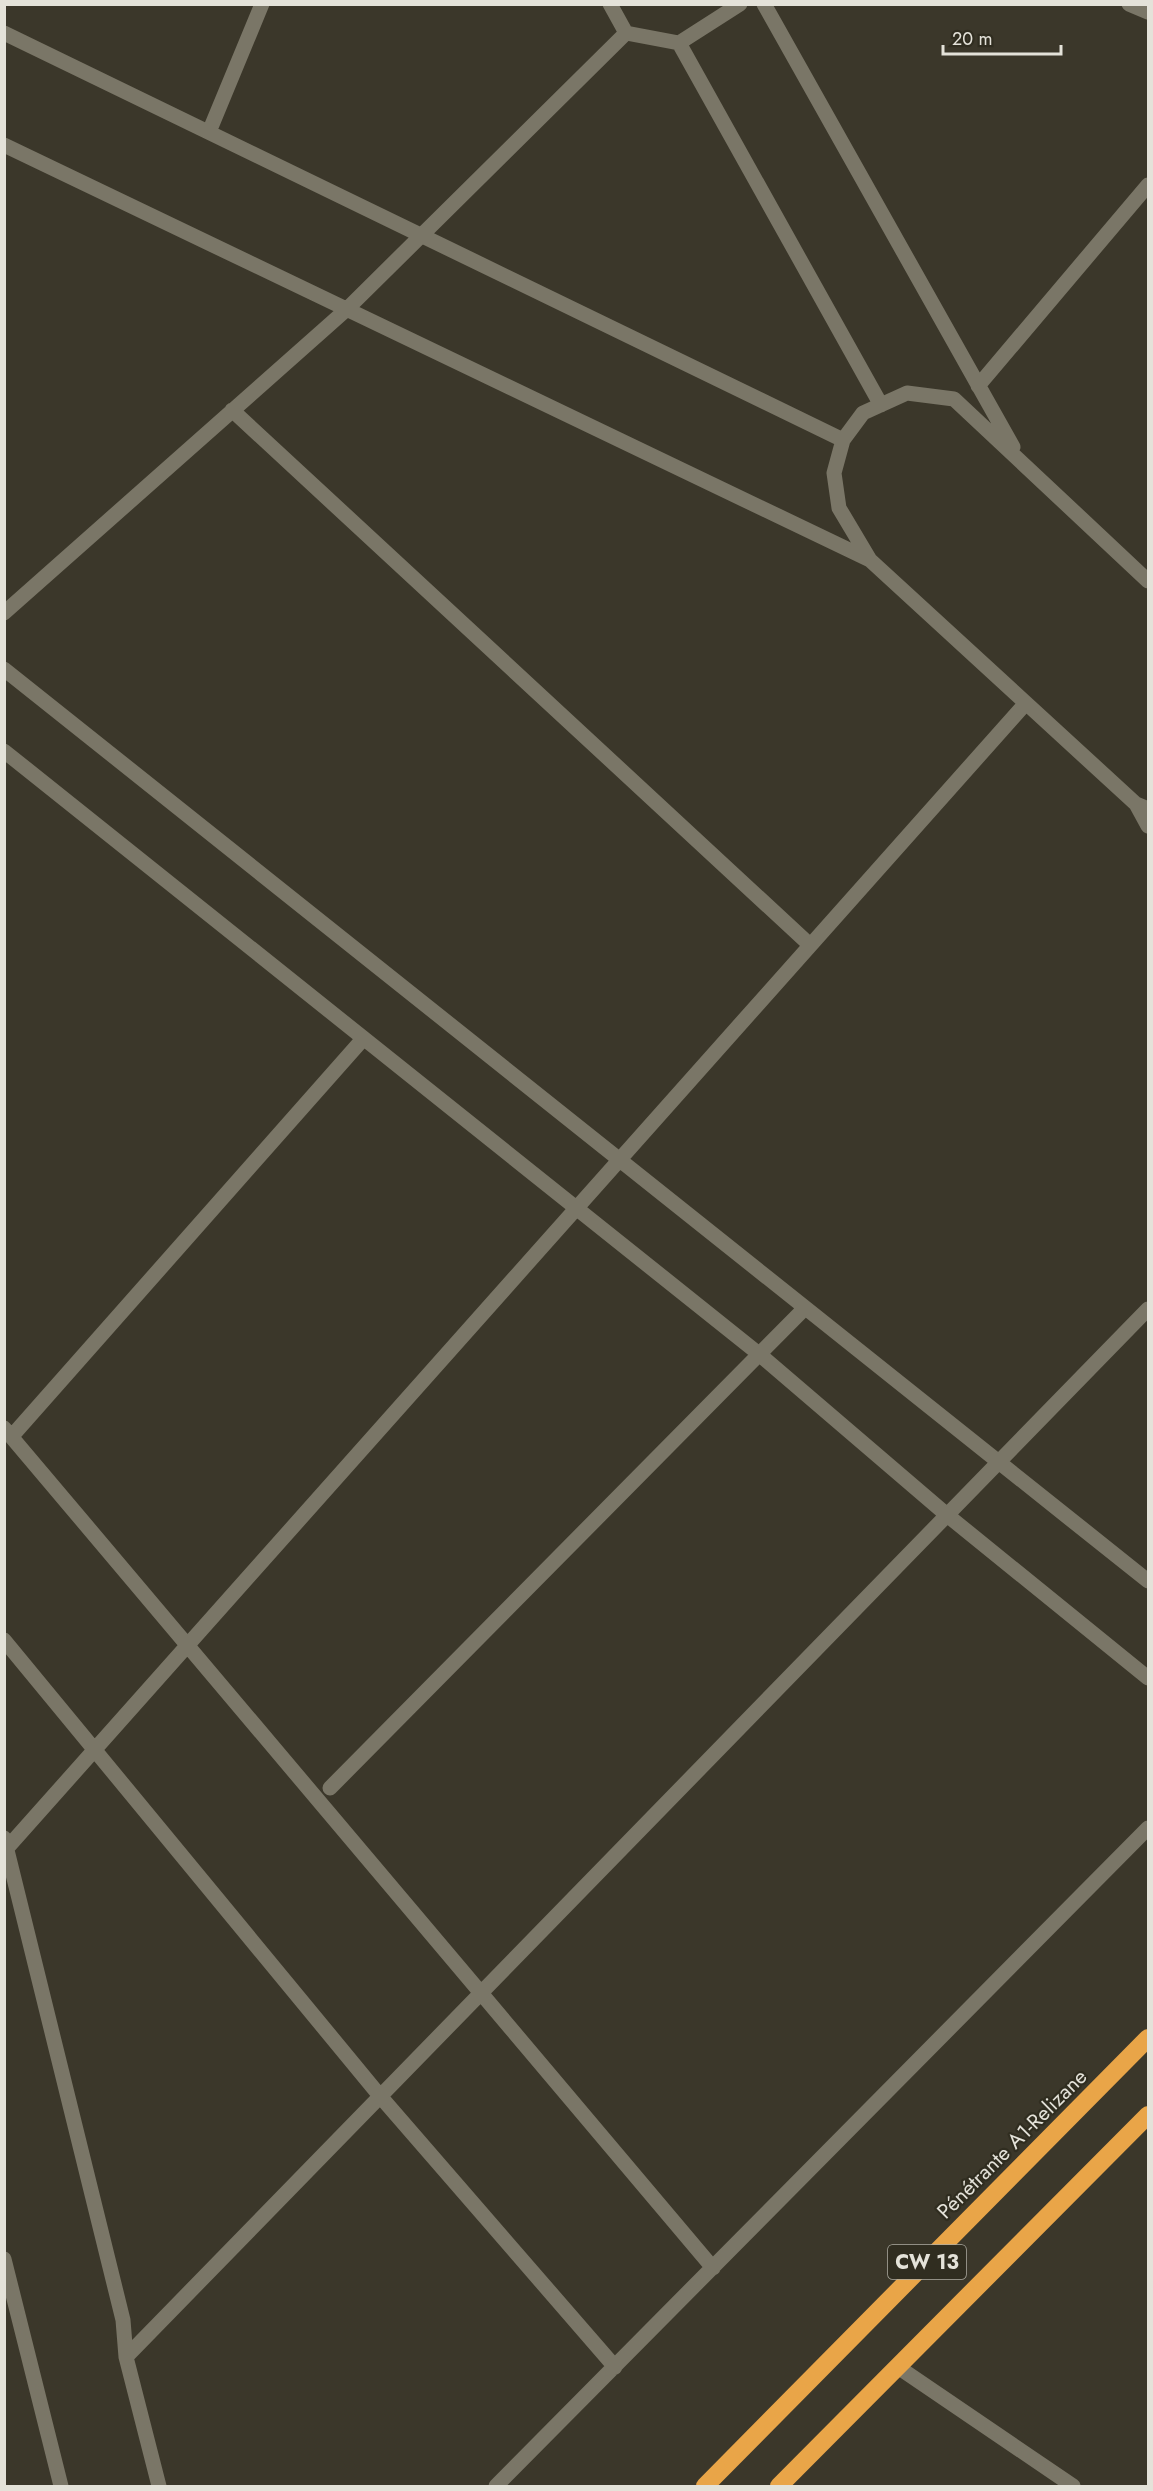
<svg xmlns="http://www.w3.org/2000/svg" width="1153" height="2491" font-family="Jost,sans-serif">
<rect width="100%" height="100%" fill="#3b372a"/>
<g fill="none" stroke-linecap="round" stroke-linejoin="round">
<path stroke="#7a7667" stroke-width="15" d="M610,4L626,33
M764,4L1013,447
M1129,4L1148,12
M4,33L843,440
M679,43L881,405
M209,132L262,4
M4,145L870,560
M978,386L1148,185
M232,410L810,945
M1148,581L954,399L907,393L863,413L843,440L834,473L839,508L870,560L1136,804L1148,809
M4,613L347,309L626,33L679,43L740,4
M4,669L1148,1581
M4,751L759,1354L947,1515L1148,1678
M1136,804L1148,826
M4,1428L713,2268
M12,1436L363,1039
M4,1640L380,2096L615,2367
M330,1788L805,1308
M4,1838L123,2320L126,2357L159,2486
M8,1847L1026,703
M4,2259L61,2486
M126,2357L1148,1309
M898,2367L1073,2486
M496,2486L1148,1828"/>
<path stroke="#e9a548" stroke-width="18" d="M705,2486L1148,2038
M779,2486L1148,2115"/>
</g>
<g text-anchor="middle" stroke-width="4.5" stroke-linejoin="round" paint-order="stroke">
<rect fill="#302d20" stroke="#aeaca2" stroke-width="1.5" x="888" y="2245" width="78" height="34" rx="4.5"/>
<g font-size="20" font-weight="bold" fill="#e4e2d9">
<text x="927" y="2269">CW 13</text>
</g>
<g font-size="21" fill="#e4e2d9" stroke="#302d20">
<text transform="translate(1012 2144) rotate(-45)" y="7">Pénétrante A1-Relizane</text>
</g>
</g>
<rect width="1153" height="2491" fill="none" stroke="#e4e2d9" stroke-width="12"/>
<path d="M943 45v9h118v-9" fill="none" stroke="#e4e2d9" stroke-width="3"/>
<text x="952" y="45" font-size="18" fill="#e4e2d9" stroke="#302d20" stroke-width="4.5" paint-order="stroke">20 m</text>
</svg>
